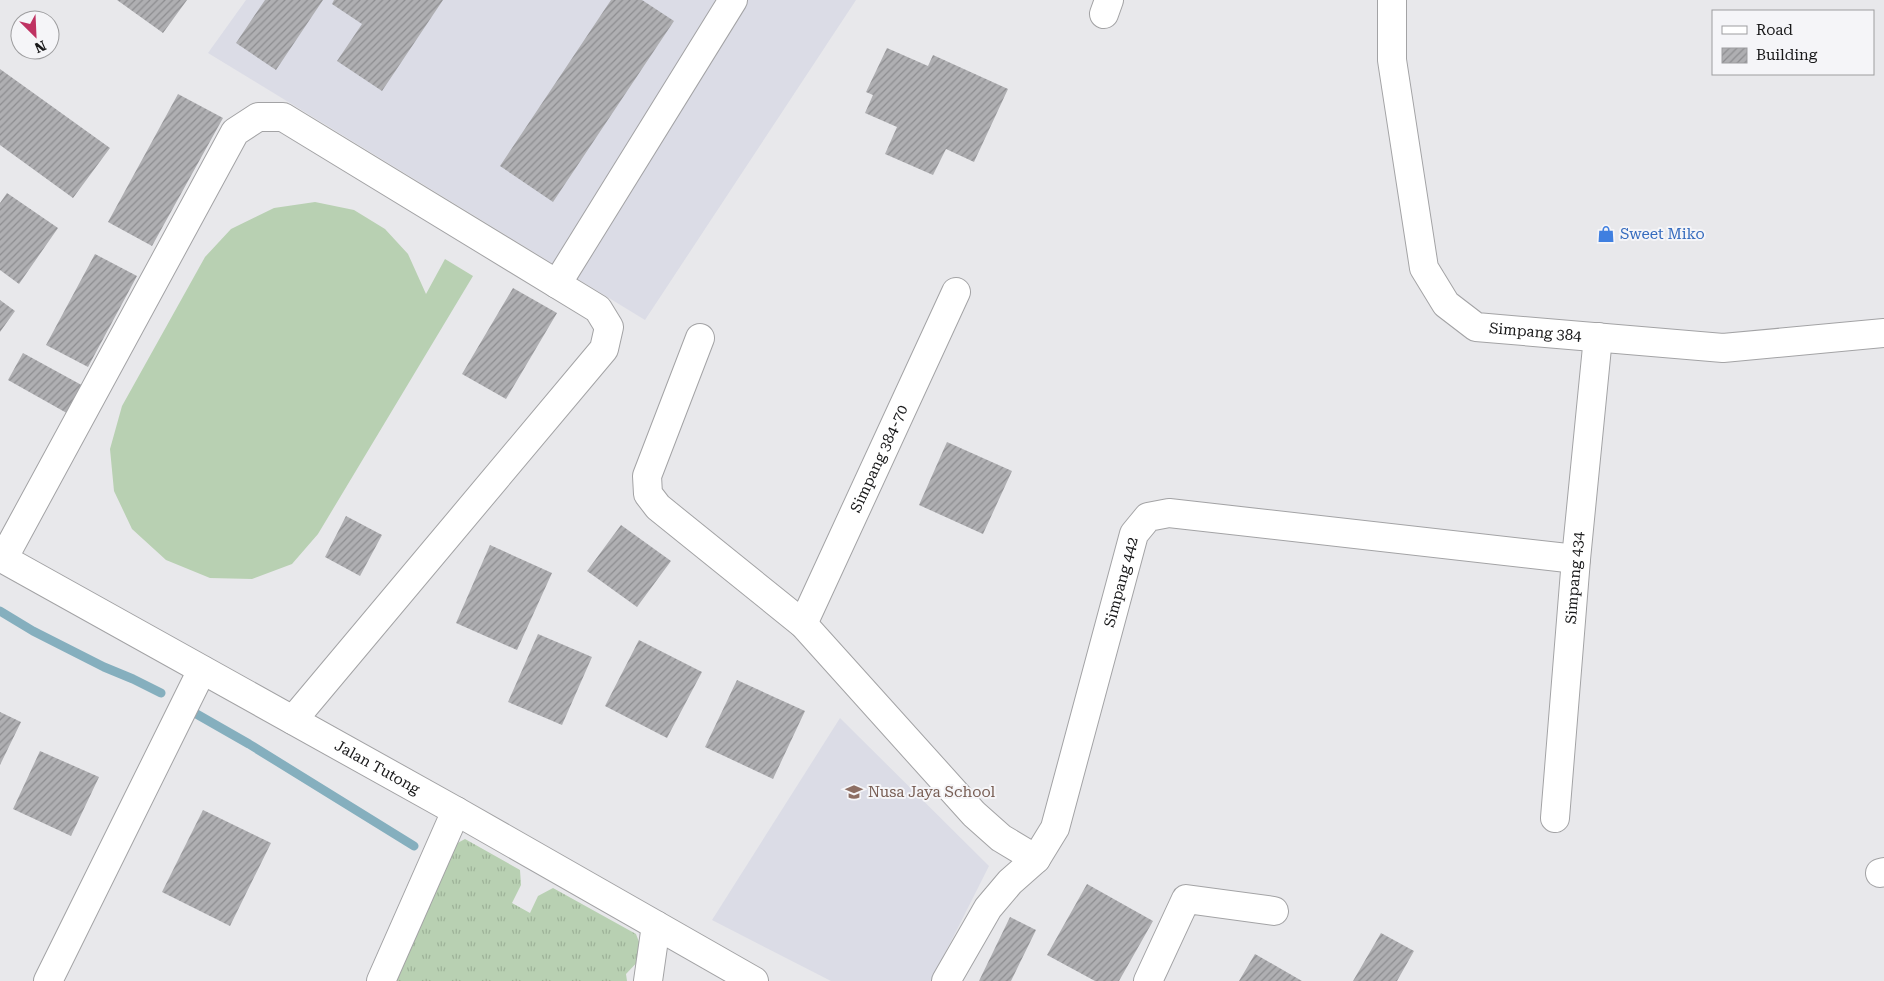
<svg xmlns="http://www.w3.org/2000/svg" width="1884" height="981" font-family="'Roboto Serif',serif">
<defs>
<pattern id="grass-tufts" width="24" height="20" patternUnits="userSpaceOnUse" patternTransform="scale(1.25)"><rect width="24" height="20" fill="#b8d0b2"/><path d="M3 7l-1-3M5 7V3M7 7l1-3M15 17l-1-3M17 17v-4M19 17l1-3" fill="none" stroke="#9db298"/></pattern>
<pattern id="building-hatch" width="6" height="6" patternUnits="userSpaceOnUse" patternTransform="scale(1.25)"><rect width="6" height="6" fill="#afafb2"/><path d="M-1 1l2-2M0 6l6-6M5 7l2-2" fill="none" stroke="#8d8d90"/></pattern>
</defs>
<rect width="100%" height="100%" fill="#e8e8eb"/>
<path fill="#dbdce6" d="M246,0H856L645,320L208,53Z
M840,718L989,866L931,981H831L712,920Z"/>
<path fill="url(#grass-tufts)" d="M465,839L520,870L521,885L512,903L530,913L538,896L553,888L636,934L644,955L626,974L627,981H392L450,847Z"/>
<path fill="#b8d0b2" d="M315,202L354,210L385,229L408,254L426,294L445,259L473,276L318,534L292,564L252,579L210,578L166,560L132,529L114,491L110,449L122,406L205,257L231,229L274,208Z"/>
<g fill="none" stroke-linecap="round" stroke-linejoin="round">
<path stroke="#85afbe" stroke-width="9" d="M0,611L33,631L104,667L133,679L161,693
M186,708L249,744L414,846"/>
</g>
<path fill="url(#building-hatch)" d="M117,0H187L163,33Z
M265,0H323L276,70L236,43Z
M334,0H443L382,91L337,61L362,24L332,4Z
M611,0H642L674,21L553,202L500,166Z
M887,48L928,66L933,55L1008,89L974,162L946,149L933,175L885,154L897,127L865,113L873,95L866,92Z
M0,69L110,148L73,198L0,145Z
M178,94L223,118L152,246L108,222Z
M7,193L58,228L19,284L0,270V203Z
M95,254L137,276L88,367L46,345Z
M513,288L557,313L506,399L462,374Z
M0,300L15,311L0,332Z
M23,353L87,388L72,416L8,380Z
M947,442L1012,471L983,534L919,505Z
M346,516L382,535L360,576L325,557Z
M621,525L671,561L637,607L587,571Z
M490,545L552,573L517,650L456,623Z
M538,634L592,657L562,725L508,702Z
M639,640L702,672L667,738L605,706Z
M737,680L805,711L773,779L705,747Z
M0,712L21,722L0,765Z
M40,751L99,777L71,836L13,809Z
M203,810L271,843L230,926L162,892Z
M1087,884L1153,921L1119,981H1095L1047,955Z
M1010,917L1036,930L1011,981H979Z
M1381,933L1414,951L1397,981H1353Z
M1255,954L1302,981H1239Z"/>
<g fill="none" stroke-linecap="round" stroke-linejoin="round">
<g stroke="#a3a3a5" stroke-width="30">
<g id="minor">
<path id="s1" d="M1392,0V60L1424,268L1446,304L1476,327L1723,348L1884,333"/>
<path d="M1104,14L1109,0"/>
<path d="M557,284L733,0"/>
<path d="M700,338L647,476L648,494L658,507L803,624L974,814L1001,838L1036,859"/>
<path d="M3,559L235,132L258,117H283L598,309L609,327L604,349L293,720"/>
<path id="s2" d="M803,624L956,292"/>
<path id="s3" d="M1555,818L1576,559L1598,337"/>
<path d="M1880,873L1884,872"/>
<path d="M48,981L202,670"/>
<path d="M381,981L456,811"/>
<path d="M648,981L656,925"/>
<path id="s4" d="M946,981L988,908L1010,882L1036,859L1055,828L1134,534L1148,517L1169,513L1576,559"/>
<path d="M1148,981L1186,899L1274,911"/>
</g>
</g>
<g stroke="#a3a3a5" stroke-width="30">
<g id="major">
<path id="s5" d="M0,557L456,811L754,981"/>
</g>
</g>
<use href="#minor" stroke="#fff" stroke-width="28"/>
<use href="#major" stroke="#fff" stroke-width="28"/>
</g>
<defs>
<g id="shop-bare" transform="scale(1.35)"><path d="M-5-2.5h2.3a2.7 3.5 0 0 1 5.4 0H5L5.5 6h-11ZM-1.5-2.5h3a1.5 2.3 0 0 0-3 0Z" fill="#3f7fe0" stroke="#f5f5f8" stroke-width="2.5" paint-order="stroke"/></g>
<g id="school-bare" transform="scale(1.35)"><path d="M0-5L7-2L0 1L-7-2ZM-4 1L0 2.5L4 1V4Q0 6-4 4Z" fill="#8d6e63" stroke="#f5f5f8" stroke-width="2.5" paint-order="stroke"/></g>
</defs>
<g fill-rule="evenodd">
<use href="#shop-bare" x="1606" y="234"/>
<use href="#school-bare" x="854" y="792"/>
</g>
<g text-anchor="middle" stroke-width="4" stroke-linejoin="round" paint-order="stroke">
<g font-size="15" fill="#366cbe" stroke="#f5f5f8" text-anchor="start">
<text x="1620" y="239">Sweet Miko</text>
</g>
<g font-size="15" fill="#181819" stroke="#f5f5f8">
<text dy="5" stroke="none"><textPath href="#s1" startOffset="410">Simpang 384</textPath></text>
<text dy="5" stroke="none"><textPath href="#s2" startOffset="182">Simpang 384-70</textPath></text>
<text dy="5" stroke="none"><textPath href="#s3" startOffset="241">Simpang 434</textPath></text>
<text dy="5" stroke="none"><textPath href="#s4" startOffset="444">Simpang 442</textPath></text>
<text dy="5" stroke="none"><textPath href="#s5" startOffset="432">Jalan Tutong</textPath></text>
</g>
<g font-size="15" fill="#785e54" stroke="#f5f5f8" text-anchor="start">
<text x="868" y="797">Nusa Jaya School</text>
</g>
</g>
<rect x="1712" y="10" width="162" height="65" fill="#f5f5f8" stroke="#9d9d9f"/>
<rect x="1722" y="26" width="25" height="8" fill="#ffffff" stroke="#9d9d9f"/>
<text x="1756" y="35" font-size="15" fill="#181819">Road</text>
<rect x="1722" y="48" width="25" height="15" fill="url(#building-hatch)" stroke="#9d9d9f"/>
<text x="1756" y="60" font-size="15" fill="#181819">Building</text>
<g transform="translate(35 35) rotate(156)"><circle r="24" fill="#f5f5f8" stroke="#9d9d9f"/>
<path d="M0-4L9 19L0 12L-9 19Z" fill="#bf3262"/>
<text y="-8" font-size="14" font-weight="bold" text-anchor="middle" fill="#181819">N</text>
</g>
</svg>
